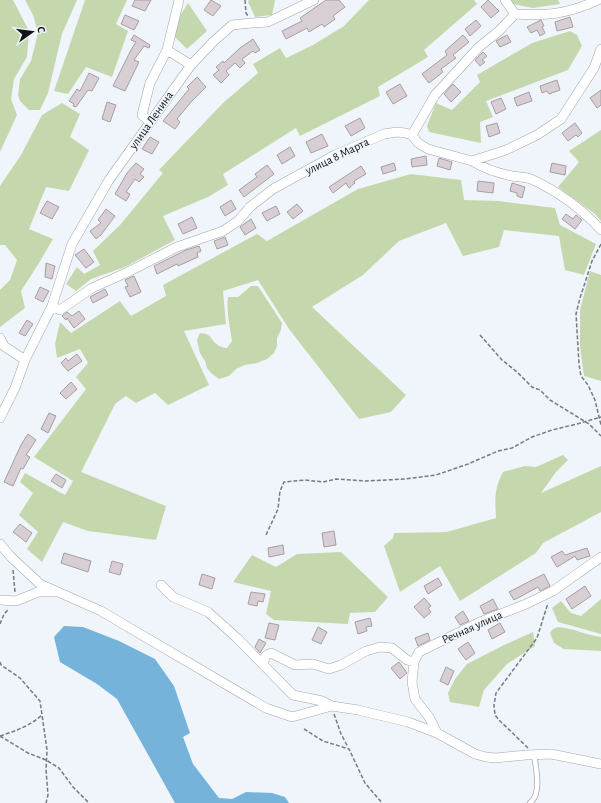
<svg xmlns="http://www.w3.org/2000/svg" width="601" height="803" font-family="'Alegreya Sans',sans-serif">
<rect width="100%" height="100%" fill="#f0f5fb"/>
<path fill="#c5d8ad" d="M0,0H13L29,31L27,57L14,79L11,99L17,115L0,152Z
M25,0H77L62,34L48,93L40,110H29L20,101L18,95L20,79L31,61L38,33L33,15Z
M85,0H127L116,24L128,31L112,77L86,67L68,94L54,91Z
M249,0H275L272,15L255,17L248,2Z
M369,0H474L477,4L424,50L428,57L378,87L380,96L300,136L296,128L223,174L228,185L208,197L163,216L175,240L125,267L91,279L76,291L66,284L77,267L84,274L100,265L93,251L120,225L163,173L159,170L223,103L258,73L253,64L280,48L286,58L313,45L344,26Z
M511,0H558L560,4L533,8L513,4Z
M188,3L207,31L187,49L174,36L177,21Z
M570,31L577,35L582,46L568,70L486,101L493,117L480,122L481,143L429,132L427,126L436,103L452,110L480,82L477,75L532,43Z
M62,103L80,114L70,137L89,150L69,191L46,187L29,229L53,239L39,263L21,291L25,308L0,327V290L10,280L17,260L5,245H0V186L21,155L42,115Z
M601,130V221L595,214L558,187L579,162L569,151Z
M411,174L461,180L464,200L499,201L555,208L560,225L596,244L584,275L565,270L559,236L504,230L499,247L463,256L446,223L399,241L363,275L312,307L406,395L391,412L359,419L289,329L258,280L223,291L226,324L184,331L209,385L168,405L155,393L136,403L126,396L115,404L81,472L166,506L156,540L88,531L63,522L42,562L27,549L38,532L19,515L33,493L20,482L25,473L65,495L73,481L34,457L86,389L76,377L88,363L80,349L57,358L55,344L60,322L71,333L120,301L131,316L166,296L163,285L257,234L267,241L358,189Z
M590,271L601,275V381L584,376L580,347V310Z
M251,286H258L282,323L281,330L277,338V346L274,353L267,359L257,363L245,365L236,369L229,376L219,379L211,373L207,368L205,361L200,353L197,340L200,333C213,334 209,339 218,345C220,347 225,348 227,348L232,341C230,327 226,311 228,297H238Z
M563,455L568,460L556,472L541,493L601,466V512L543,543L536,553L460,601L440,566L400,592L384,546L393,538L394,533L447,532L496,518C495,500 494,489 503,472L525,466L536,467Z
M341,552L388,597L375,612L350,613L348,624L274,620L266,614L271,591L233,582L252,555L276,567L297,554Z
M601,599V634L558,622L552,608L561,601L571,613L581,616Z
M558,627C573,628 586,635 601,637V651L564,649L554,643L550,633L553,629Z
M533,632L535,646L507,664L484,690L479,707L450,702L448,693L455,679L467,664L504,645Z"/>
<path fill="#75b3da" d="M64,626L83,627L119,641L155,659L174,686L190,733L183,737L193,764L219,798L232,799L246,792L272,793L285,797L289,803H175L117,699L97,684L60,662L54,637Z"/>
<path fill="#d7cfd4" stroke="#a69ea2" d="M135,0H151L145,11L132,6Z
M211,0L221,6L213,16L204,10Z
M326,0H339L345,7L333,16L335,19L324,27L322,24L309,32L307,28L286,39L282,31L302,21L300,18Z
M488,0L499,11L491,18L481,7Z
M125,15L139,21L134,30L121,24Z
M570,17L573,27L557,31L555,22Z
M476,20L481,26L470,36L465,29Z
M541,20L544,26L542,27L545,33L540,36L537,30L531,33L527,27Z
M134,35L150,45L149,48L144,46L134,60L139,62L125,91L113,86L131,50L136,42L131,40Z
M463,35L469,42L453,55L456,58L441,69L443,72L429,83L422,74L447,55L445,51Z
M507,35L511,42L500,47L496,41Z
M253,39L260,50L255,53L253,51L242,59L245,63L240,68L235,63L226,71L229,75L221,83L213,75L219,70L216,67L223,61L224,63L240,48Z
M483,52L487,56L482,60L485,62L480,66L475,60Z
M89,73L99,78L92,91L88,90L76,107L73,106L74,104L69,101L77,89L80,91Z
M197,77L206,87L191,102L177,119L180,122L175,129L163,121L189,89L187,87Z
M557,80L560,90L549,94L547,91L542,93L540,86Z
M400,84L407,96L393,104L386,92Z
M453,84L461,92L451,102L444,94Z
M601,90V105L597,108L590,98Z
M529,92L532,101L517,106L514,98Z
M501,98L506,109L496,114L491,102Z
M107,102L116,105L110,122L102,119Z
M360,118L365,128L351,136L345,126Z
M497,123L500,133L489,137L486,126Z
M575,123L582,133L578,137L576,135L568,141L562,133Z
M322,134L328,146L311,153L306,142Z
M150,137L159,142L152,154L142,149Z
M290,147L295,156L282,164L277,155Z
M426,156L427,165L412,167L411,159Z
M439,158L452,162L450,170L437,166Z
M136,163L144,169L140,174L144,177L139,182L135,179L126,192L130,194L126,201L115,194L127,173Z
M394,163L396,170L383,174L381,167Z
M552,163L566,166L565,175L550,172Z
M267,165L274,174L244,197L239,190L257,177L255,174Z
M361,166L366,174L354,181L355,183L349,188L346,183L333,193L329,187Z
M478,181L494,183L493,193L477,191Z
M512,183L525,187L522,198L517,196V193L510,191Z
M231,200L236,209L225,216L220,207Z
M47,201L59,207L52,219L40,213Z
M297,204L303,211L293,219L287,212Z
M276,206L280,214L267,221L262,213Z
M106,209L115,216L101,235L96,239L90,231L101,223L98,220Z
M566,214L573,219L576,215L582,220L575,229L562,219Z
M192,217L197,228L183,234L178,224Z
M251,219L256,228L245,235L240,227Z
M225,237L228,245L217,249L214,241Z
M199,246L201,251L197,253L198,257L178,266L177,264L157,274L154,266L186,250Z
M84,249L94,262L86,268L75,255Z
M46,263L55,266L52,279L45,277Z
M134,276L141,292L130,297L125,287L128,286L125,280Z
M40,287L49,291L43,302L35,298Z
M105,289L108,295L93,303L90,297Z
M79,311L85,319L74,328L67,318L66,320L62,316L67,312L72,316Z
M27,320L33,324L25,336L19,333Z
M77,354L82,361L68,371L61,363L66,358L68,361Z
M71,382L77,389L66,399L60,393Z
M49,413L56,416L48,433L41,429Z
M28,434L36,440L26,455L30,457L23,469L21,468L13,486L4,482L21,445Z
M56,474L66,480L62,488L51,481Z
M20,524L32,533L26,542L13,532Z
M334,531L336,545L324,547L322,533Z
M283,545L284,554L269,557L268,548Z
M587,548L590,556L577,560L575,556L557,567L551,557L562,551L565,555Z
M64,553L91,561L88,572L61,563Z
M112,561L123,564L120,575L109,572Z
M202,574L215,578L212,589L199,585Z
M544,574L550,586L540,591L538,587L514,600L509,592Z
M438,578L442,585L428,594L424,586Z
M585,586L591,596L572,609L566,599Z
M251,592L265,594L263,602L258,601L257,606L248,604Z
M424,598L431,606L428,608L431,612L424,618L414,607Z
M493,599L498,609L484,614L480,606Z
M463,611L469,621L460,625L455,617Z
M370,618L372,626L366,627L367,631L358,634L355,622Z
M269,623L279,625L275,640L265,638Z
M500,623L505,632L492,639L488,630Z
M318,627L327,632L321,644L312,640Z
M428,633L430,640L418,646L415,638Z
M259,639L266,643L260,653L255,647Z
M468,642L475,653L466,660L458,649Z
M399,662L407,673L400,679L391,668Z
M446,667L454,671L448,685L440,681Z"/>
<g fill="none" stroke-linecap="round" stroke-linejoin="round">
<g stroke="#a2a7ad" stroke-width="6">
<path id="lane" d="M530,803C542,794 536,767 534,755"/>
</g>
<g stroke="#a2a7ad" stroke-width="10">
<path id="street" d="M505,0L515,14
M167,50L191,65
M150,122L142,115L150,83L167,50L179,0
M412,135L435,95L479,47L499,31L515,14C547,16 568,14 598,0
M472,161C485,169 497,173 512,176C518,177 525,177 531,179C557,191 582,209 601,230
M52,306L60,310L92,288L128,272L177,247L223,231L238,221L250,207L273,189L335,155L384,134L397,132L405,133L412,135L418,143L428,149L472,161L506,150L537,135L561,119L594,68L601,49
M0,338L4,346L25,360
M0,418L15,388L25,360L52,306L72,244L109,180L191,65L214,41L232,25L252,23L268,22L314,0
M0,544L11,557L40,584L101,611L266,708L292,717L332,706L358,710L408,722L437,733L475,754L486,757L496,758L526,755L551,754L601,764
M161,585L173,597L208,612L237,638L293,695L322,701L332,706
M0,600L16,601L38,592H55
M264,666C264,659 264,655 271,653L295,665L313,664L329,669L341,665L366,651L380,647L392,648L407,660L414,662
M437,733L429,717L415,699L412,682L414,662L419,652L480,622L526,604L553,591L601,557"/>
</g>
<path stroke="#777a7e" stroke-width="1.5" stroke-dasharray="4 2" stroke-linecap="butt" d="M245,0L246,13L248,16
M601,244L592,261L580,298L576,314L579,364L581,376L588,385L595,400L601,425
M480,335L502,360L517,372L532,387L540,390L550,400L589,424L601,436
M266,535L278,509L280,491L284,482L305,480L323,482L336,479L366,481L405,479L436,475L468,464L498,451L512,448L532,437L552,430L577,424L601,417
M13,570L15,592
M0,624L4,614L9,609
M0,662L1,665L20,678L40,701L47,750L46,770L48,795L46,803
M334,714L341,734L348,747
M304,729L323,741L349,749L365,783L382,803
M0,736L28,753L46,760L59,768L73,787L89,803
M0,736C15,731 30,726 42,715
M528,748L499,720L495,715L494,705L496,693L537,638L548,603"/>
<use href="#lane" stroke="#fff" stroke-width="4.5"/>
<use href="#street" stroke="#fff" stroke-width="9"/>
</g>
<g text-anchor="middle" stroke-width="3" stroke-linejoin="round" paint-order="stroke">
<g font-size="12" fill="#121416" stroke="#f0f5fb">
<text transform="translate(151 120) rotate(-55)" y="4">улица Ленина</text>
<text transform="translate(337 156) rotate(-26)" y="4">улица 8 Марта</text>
<text transform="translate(472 627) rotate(-24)" y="4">Речная улица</text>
</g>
</g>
<g transform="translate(32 32) rotate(76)" stroke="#f0f5fb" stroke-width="3" paint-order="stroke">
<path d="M0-3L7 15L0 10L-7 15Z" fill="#121416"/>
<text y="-6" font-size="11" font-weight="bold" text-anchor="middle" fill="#121416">С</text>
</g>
</svg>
